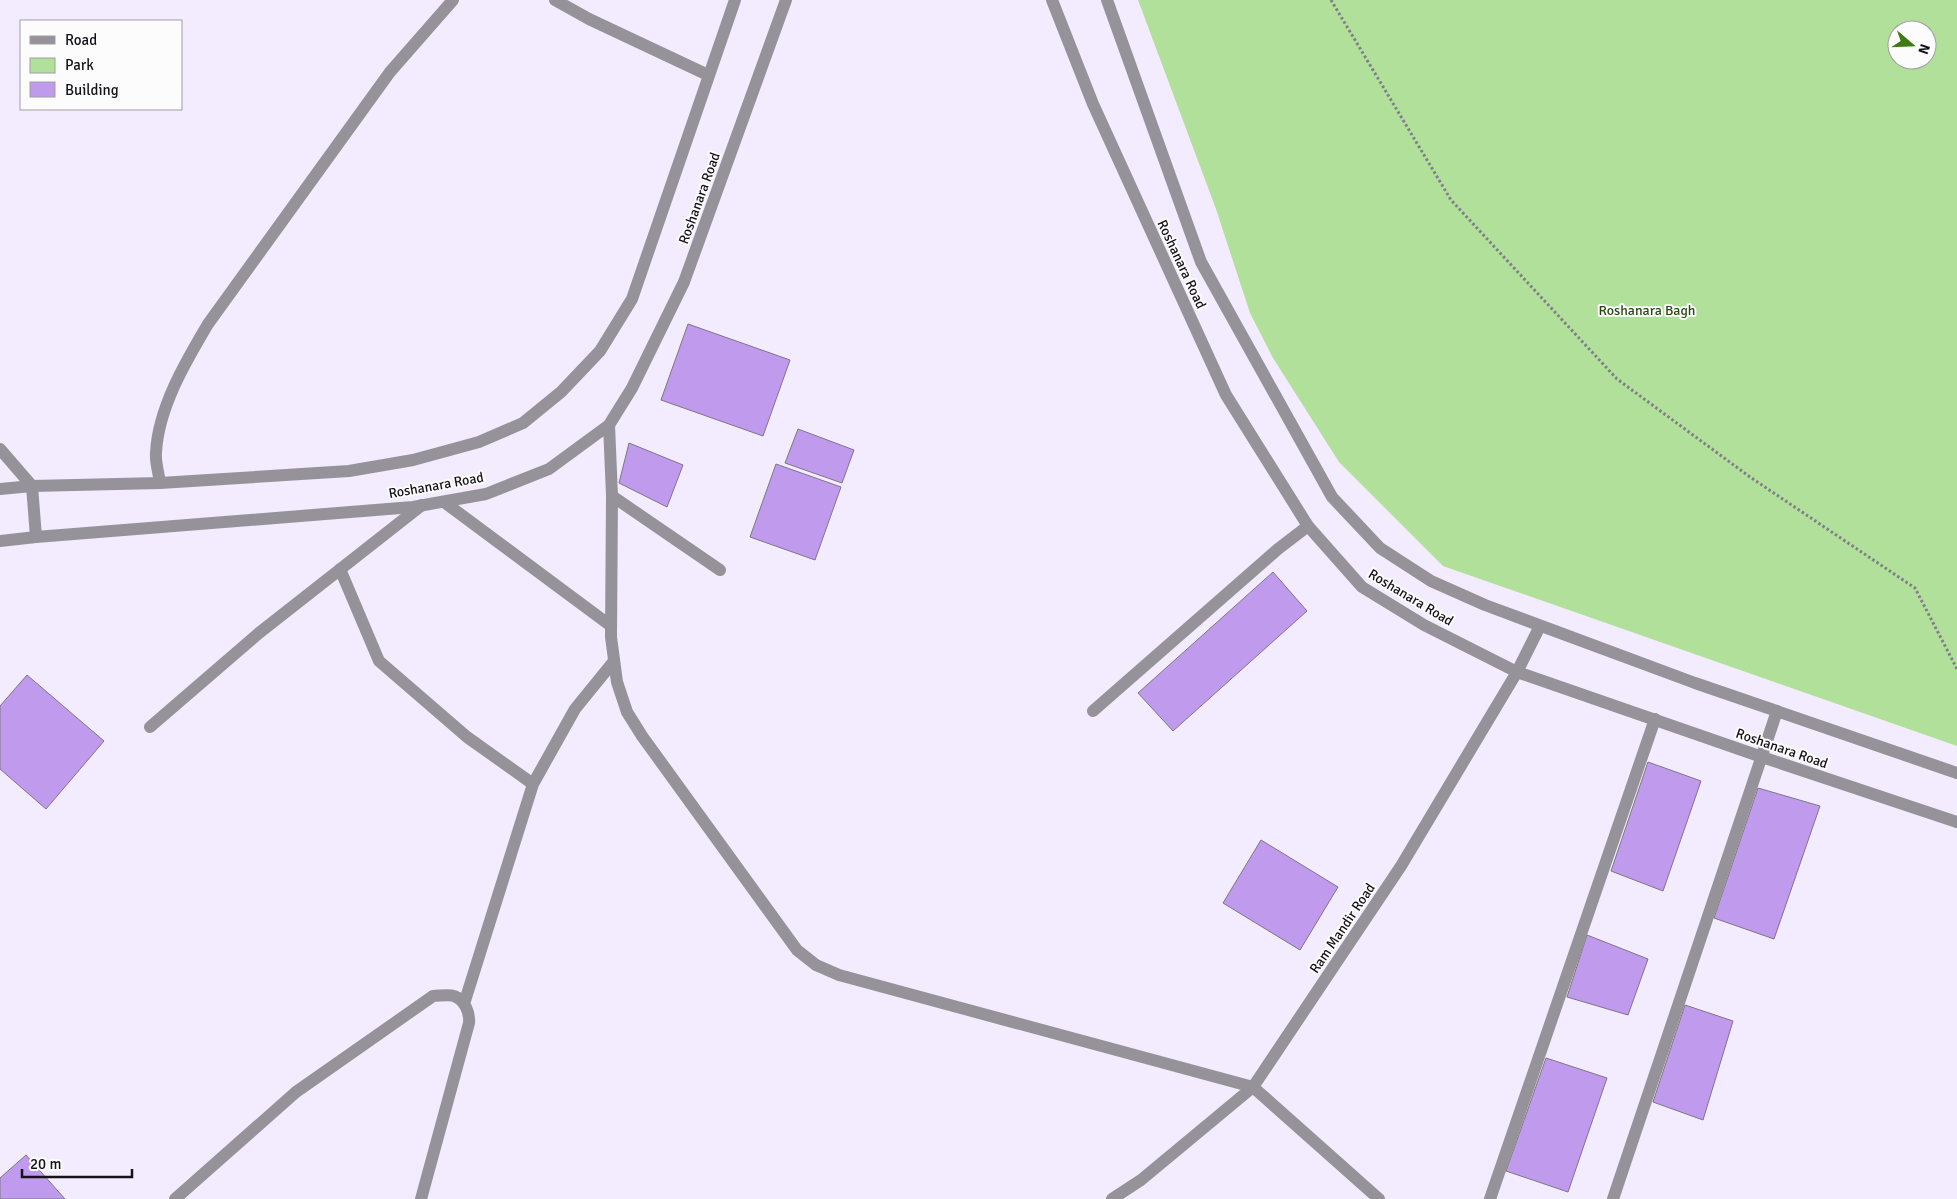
<svg xmlns="http://www.w3.org/2000/svg" width="1957" height="1199" font-family="Signika,sans-serif">
<rect width="100%" height="100%" fill="#f3ebfe"/>
<path fill="#b0e099" fill-rule="evenodd" d="M1138,0H1957V746L1443,566L1339,462L1273,358L1250,313L1216,209ZM1897,30H1927V60H1897Z"/>
<path fill="#c09aed" stroke="#7d7687" d="M688,324L790,360L763,436L661,400Z
M798,429L854,450L842,483L785,463Z
M629,443L683,465L667,507L619,483Z
M776,464L841,487L815,560L750,537Z
M1273,572L1307,611L1173,731L1138,693Z
M27,675L104,741L46,809L0,769V706Z
M1648,762L1701,781L1663,891L1611,871Z
M1758,788L1820,806L1774,939L1714,918Z
M1261,840L1338,887L1300,950L1223,903Z
M1587,935L1648,959L1628,1015L1567,997Z
M1685,1005L1733,1021L1703,1120L1653,1102Z
M1546,1058L1607,1078L1568,1192L1506,1171Z
M26,1155L65,1199H0V1178Z"/>
<g fill="none" stroke-linecap="round" stroke-linejoin="round">
<path stroke="#837d8a" stroke-width="3" stroke-dasharray="2.5 2.5" stroke-linecap="butt" d="M1331,0L1451,200L1617,379L1750,477L1915,588L1957,669"/>
<path stroke="#96929a" stroke-width="12" d="M612,496L720,570"/>
<path stroke="#96929a" stroke-width="12" d="M555,0L589,19L708,75
M609,425L612,496L611,637L617,682L627,712L642,736L797,950L816,965L839,975L1253,1087L1379,1199
M0,449L32,486L36,537
M160,483C159,474 155,462 156,453C158,408 186,361 208,324L390,72L453,0
M444,502L611,626
M340,569L379,661L467,737L533,784
M1093,711L1278,549L1308,526
M150,727L259,633L422,505
M464,1004L533,784L575,709L614,661
M175,1199L296,1092L433,996C439,996 449,994 454,996C465,1000 470,1013 469,1023L421,1199
M1112,1199L1141,1180L1253,1087L1401,866L1517,672L1540,626
M1490,1199L1655,719
M1613,1199L1777,711"/>
<path stroke="#96929a" stroke-width="12" d="M1052,0L1093,104L1226,395L1308,526L1362,587L1424,625L1517,672L1762,757L1957,822
M1107,0L1201,262L1332,497L1380,548L1431,581L1485,605L1695,683L1957,773
M0,489L32,486L160,483L349,471L413,460L479,442L523,423L561,392L600,351L632,299L735,0
M0,541L36,537L413,507L486,494L549,469L609,425L632,388L684,282L786,0"/>
</g>
<g text-anchor="middle" stroke-width="4" stroke-linejoin="round" paint-order="stroke">
<g font-size="14" fill="#141118" stroke="#fcfcfc">
<text transform="translate(699 198) rotate(-70)" y="5">Roshanara Road</text>
<text transform="translate(1182 264) rotate(65)" y="5">Roshanara Road</text>
<text transform="translate(436 485) rotate(-10)" y="5">Roshanara Road</text>
<text transform="translate(1411 597) rotate(31)" y="5">Roshanara Road</text>
<text transform="translate(1782 748) rotate(19)" y="5">Roshanara Road</text>
<text transform="translate(1342 928) rotate(-56)" y="5">Ram Mandir Road</text>
</g>
<g font-size="14" fill="#274912" stroke="#fcfcfc">
<text x="1647" y="315">Roshanara Bagh</text>
</g>
</g>
<rect x="20" y="20" width="162" height="90" fill="#fcfcfc" stroke="#9f9ea1"/>
<rect x="30" y="36" width="25" height="8" fill="#96929a" stroke="#9f9ea1"/>
<text x="65" y="45" font-size="15" fill="#141118">Road</text>
<rect x="30" y="58" width="25" height="15" fill="#b0e099" stroke="#9f9ea1"/>
<text x="65" y="70" font-size="15" fill="#141118">Park</text>
<rect x="30" y="82" width="25" height="15" fill="#c09aed" stroke="#9f9ea1"/>
<text x="65" y="95" font-size="15" fill="#141118">Building</text>
<g transform="translate(1912 45) rotate(109)"><circle r="24" fill="#fcfcfc" stroke="#9f9ea1"/>
<path d="M0-4L9 19L0 12L-9 19Z" fill="#3f7b15"/>
<text y="-8" font-size="14" font-weight="bold" text-anchor="middle" fill="#141118">N</text>
</g>
<path d="M22 1169v8h110v-8" fill="none" stroke="#141118" stroke-width="2.5"/>
<text x="30" y="1169" font-size="15" fill="#141118" stroke="#fcfcfc" stroke-width="4" paint-order="stroke">20 m</text>
</svg>
